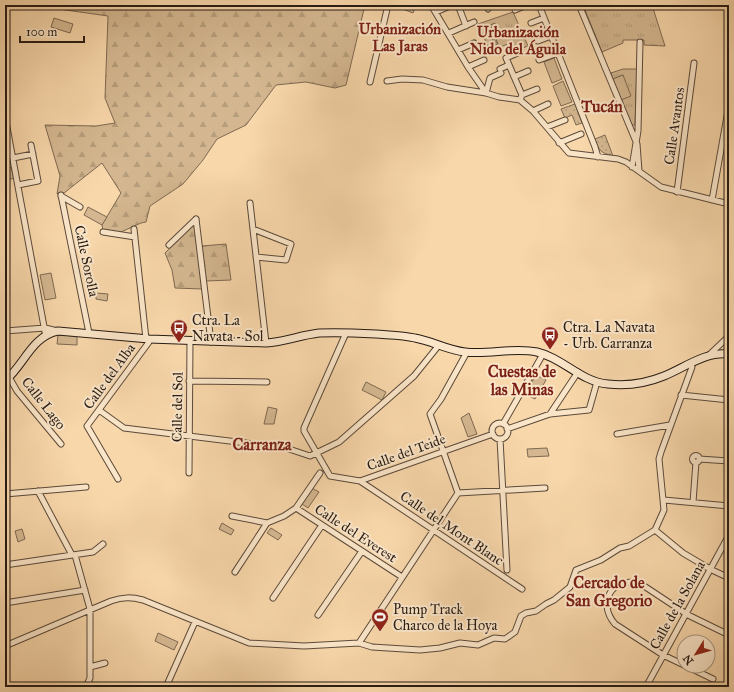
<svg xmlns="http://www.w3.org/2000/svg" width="734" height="692" font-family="'IM FELL Great Primer',serif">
<defs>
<pattern id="grass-tufts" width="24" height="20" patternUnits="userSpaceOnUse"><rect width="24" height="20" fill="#d4b790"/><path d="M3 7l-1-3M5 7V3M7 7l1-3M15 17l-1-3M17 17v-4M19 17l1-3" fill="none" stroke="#b69d7b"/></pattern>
<pattern id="forest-firs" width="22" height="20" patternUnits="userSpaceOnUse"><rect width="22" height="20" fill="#d4b790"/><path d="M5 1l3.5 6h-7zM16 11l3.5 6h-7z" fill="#b69d7b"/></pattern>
<pattern id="garden-dots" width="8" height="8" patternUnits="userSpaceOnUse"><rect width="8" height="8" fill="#d4b790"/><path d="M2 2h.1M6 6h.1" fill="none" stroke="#b69d7b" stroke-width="1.8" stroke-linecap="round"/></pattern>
<pattern id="water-rules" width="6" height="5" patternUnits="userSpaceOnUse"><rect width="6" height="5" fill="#b19777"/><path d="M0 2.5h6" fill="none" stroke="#907a60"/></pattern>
</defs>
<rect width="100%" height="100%" fill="#f8d7aa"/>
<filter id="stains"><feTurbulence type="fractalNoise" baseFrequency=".005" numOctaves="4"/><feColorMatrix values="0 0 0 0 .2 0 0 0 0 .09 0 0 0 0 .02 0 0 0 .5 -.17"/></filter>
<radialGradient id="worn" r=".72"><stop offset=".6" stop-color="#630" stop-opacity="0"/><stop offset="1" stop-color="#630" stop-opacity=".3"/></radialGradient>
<path fill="url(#grass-tufts)" stroke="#7e6952" d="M392,5H416L413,13Z
M583,5H652L665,46L644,45V40H623V43L602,52Z
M513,12L528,46L512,52L508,44L490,51L478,24Z
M623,69H637L635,125H632L621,100L623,75L613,79L611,73Z"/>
<path fill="url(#forest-firs)" stroke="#7e6952" d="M30,5H365L346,85L335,88L306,82L276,85L246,125L217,139L203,160L183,184L150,206L146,222L141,223L121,232L103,230L102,225L121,193L102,163L64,193L57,194L60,176L45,125L96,126L115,123L105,98L108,16Z
M193,225H195L202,289L175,288L172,270L165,253Z
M226,244L231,280L206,281L202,246Z"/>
<path fill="url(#garden-dots)" stroke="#7e6952" d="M575,104L582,123L576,125L572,115L565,118L561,109Z
M605,135L613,156C601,153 599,151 595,139Z"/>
<path fill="#d4b790" stroke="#7e6952" d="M54,18L73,24L70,33L51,27Z
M554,58L562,79L552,83L544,62Z
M623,75L631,96L621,100L613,79Z
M563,81L572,102L561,106L553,86Z
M11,167L14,178L5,181V169Z
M88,207L107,217L102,225L84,215Z
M51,273L56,298L45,300L40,275Z
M96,293L108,294L107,301L96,299Z
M58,335L77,336V345L57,344Z
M536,375L546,380L535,399L525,394Z
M366,382L386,392L382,400L362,390Z
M268,407L277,409L274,424H264Z
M469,413L477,434L468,437L461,418Z
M547,448L549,456L528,457L527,449Z
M312,488L319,492L308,508L302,504Z
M222,523L234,530L231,535L219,529Z
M271,528L282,535L278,540L267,533Z
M22,529L25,539L18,542L15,531Z
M158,633L178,642L174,650L155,641Z"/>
<path fill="url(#water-rules)" stroke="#7a654f" d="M495,23L500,37L496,39L498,44L492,46L490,42L493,41L488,26Z"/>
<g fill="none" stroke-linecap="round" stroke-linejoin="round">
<g stroke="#5b4a3a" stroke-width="7">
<path id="minor" d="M431,5L468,67L486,93
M458,5L466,26
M486,5L488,9
M511,5L512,6
M539,5L595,147L598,157
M579,5L637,144L639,171
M515,10L527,5
M436,12L452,5
M531,23L544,18
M449,33L474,22
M538,41L551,36
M458,50L474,43
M520,52L506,58L522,95L520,100
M539,60L558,53
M468,67L484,60
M500,69L509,65
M514,77L528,71
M387,81L402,79L423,80L447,87L486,93L499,97L520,100L533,111L569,153L618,159L626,162L661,187L729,204
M370,82L388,5
M486,93L490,78L501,73
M522,95L537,89
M533,111L548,104
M6,122L45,332
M547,127L565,120
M559,143L581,134
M13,158L33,154
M632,167L638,131L640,42
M18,185L38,181L31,145
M677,192L694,63
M61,195L89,333
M61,196L80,207
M712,200L729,105
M250,203L266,343
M196,219L211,342
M134,229L146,339
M253,229L291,244L286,260L256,257
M103,232L135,237
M169,245L196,219
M5,331L45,328L58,331
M346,333L304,428V431L330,476L360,481L493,434
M708,356L729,336
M9,377L17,391L61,444
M189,381L267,382
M681,395L729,400
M99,410L124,428L286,448L310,456L339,442L414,376L439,345
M550,414L578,372
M492 431a8 8 0 1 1 16 0a8 8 0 1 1-16 0Z
M503,424L543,354
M507,429L550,414L589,410L597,382
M617,434L670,425
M500,439L507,570
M692.5 459a3.5 3.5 0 1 1 7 0a3.5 3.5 0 1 1-7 0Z
M699,459L729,461
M189,473L190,341
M118,479L87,426L149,342V339
M360,481L522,589
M38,491L72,555
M458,493L430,414L441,399L467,352
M5,494L86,487
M664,500L729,506
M693,502L696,462
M296,508L402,577
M232,516L267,523
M655,530L664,510L659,459L661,452L692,367L691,364
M655,530L683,553L710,569L729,578
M75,555L90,609V678L86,687
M5,565L93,552L103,544
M235,572L267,523L284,516L296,508L320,473
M273,598L322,525
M5,603L85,590
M318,615L362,551
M359,643L458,493L545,488
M5,646L111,601C123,597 131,597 143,600L249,643L304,646L359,643L372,647L420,650L440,648L460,643L478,645L494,638L505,639L515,632L521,616L526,613L536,611L546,604L554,600L570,587L576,570L601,560L620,548L629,546L655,530
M684,665L663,655L615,624C596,602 613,575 641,584L688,615L729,635
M686,666L713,679
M90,667L105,663
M166,687L195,622
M646,687L729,535"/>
</g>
<g stroke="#271b14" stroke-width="9">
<path id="secondary" d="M5,381C24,365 32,336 58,331L149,339L266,343C284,342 301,335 319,333C338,332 357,333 376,334C389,335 403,335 415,338C432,341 447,350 465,352C489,355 513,347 537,352C563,358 581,382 608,384C626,386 647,383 664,376C684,368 706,351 729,354"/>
</g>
<use href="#minor" stroke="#fae5c8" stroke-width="5"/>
<use href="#secondary" stroke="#fae5c8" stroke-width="7"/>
</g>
<defs>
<g id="bus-pin" transform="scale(0.9)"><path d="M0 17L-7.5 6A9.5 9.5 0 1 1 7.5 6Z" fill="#8f2418" stroke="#fae5c8"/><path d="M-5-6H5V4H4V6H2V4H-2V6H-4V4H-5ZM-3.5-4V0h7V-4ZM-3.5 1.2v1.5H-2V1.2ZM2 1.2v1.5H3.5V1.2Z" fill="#fff"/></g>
<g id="stadium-pin" transform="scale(0.9)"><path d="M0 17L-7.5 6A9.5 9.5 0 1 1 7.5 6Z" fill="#8f2418" stroke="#fae5c8"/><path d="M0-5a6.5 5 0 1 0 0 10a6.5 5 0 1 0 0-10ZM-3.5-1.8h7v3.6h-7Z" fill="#fff"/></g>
</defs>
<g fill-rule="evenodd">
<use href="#bus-pin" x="179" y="328"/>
<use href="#bus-pin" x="550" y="335"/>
<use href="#stadium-pin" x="380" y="617"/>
</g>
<g text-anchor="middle" stroke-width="4" stroke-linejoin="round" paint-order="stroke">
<g font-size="14" fill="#271b14" stroke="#fae5c8">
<text transform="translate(674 126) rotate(-82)" y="5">Calle Avantos</text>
<text transform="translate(87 261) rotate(78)" y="5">Calle Sorolla</text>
<text transform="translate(109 376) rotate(-54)" y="5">Calle del Alba</text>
<text transform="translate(44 403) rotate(52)" y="5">Calle Lago</text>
<text transform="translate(177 407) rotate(-89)" y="5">Calle del Sol</text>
<text transform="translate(406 452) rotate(-20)" y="5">Calle del Teide</text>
<text transform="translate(452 528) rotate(34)" y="5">Calle del Mont Blanc</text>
<text transform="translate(356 533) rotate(33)" y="5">Calle del Everest</text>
<text transform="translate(677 605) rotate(-61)" y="5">Calle de la Solana</text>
</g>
<g font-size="14" fill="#271b14" stroke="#fae5c8" text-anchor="start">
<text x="192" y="325">Ctra. La<tspan x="192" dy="16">Navata - Sol</tspan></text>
<text x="563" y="332">Ctra. La Navata<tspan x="563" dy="16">- Urb. Carranza</tspan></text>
<text x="393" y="614">Pump Track<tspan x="393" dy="16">Charco de la Hoya</tspan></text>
</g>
<g font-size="15" font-weight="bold" fill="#7a1f14" stroke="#fae5c8">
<text x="400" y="34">Urbanización<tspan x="400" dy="17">Las Jaras</tspan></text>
<text x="518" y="37">Urbanización<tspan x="518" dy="17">Nido del Águila</tspan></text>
</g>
<g font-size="16" font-weight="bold" fill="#7a1f14" stroke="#fae5c8">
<text x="602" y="112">Tucán</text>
<text x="522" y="377">Cuestas de<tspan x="522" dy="18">las Minas</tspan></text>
<text x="262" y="450">Carranza</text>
<text x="609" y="588">Cercado de<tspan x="609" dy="18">San Gregorio</tspan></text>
</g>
</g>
<rect width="734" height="692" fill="none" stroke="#f8d7aa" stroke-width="20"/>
<rect x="6" y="6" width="722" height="680" fill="none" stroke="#271b14" stroke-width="2"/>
<rect x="10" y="10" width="714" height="672" fill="none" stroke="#271b14"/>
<g transform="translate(696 654) rotate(233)"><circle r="19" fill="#fae5c8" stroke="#a69480"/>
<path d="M0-3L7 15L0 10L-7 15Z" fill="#8f2418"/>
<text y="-6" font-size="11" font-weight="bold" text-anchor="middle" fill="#271b14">N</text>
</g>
<path d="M20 36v6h64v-6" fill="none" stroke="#271b14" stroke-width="2"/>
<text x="26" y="36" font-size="12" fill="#271b14" stroke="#fae5c8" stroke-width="3" paint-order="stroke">100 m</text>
<rect width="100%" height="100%" filter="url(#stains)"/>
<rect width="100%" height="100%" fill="url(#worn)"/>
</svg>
